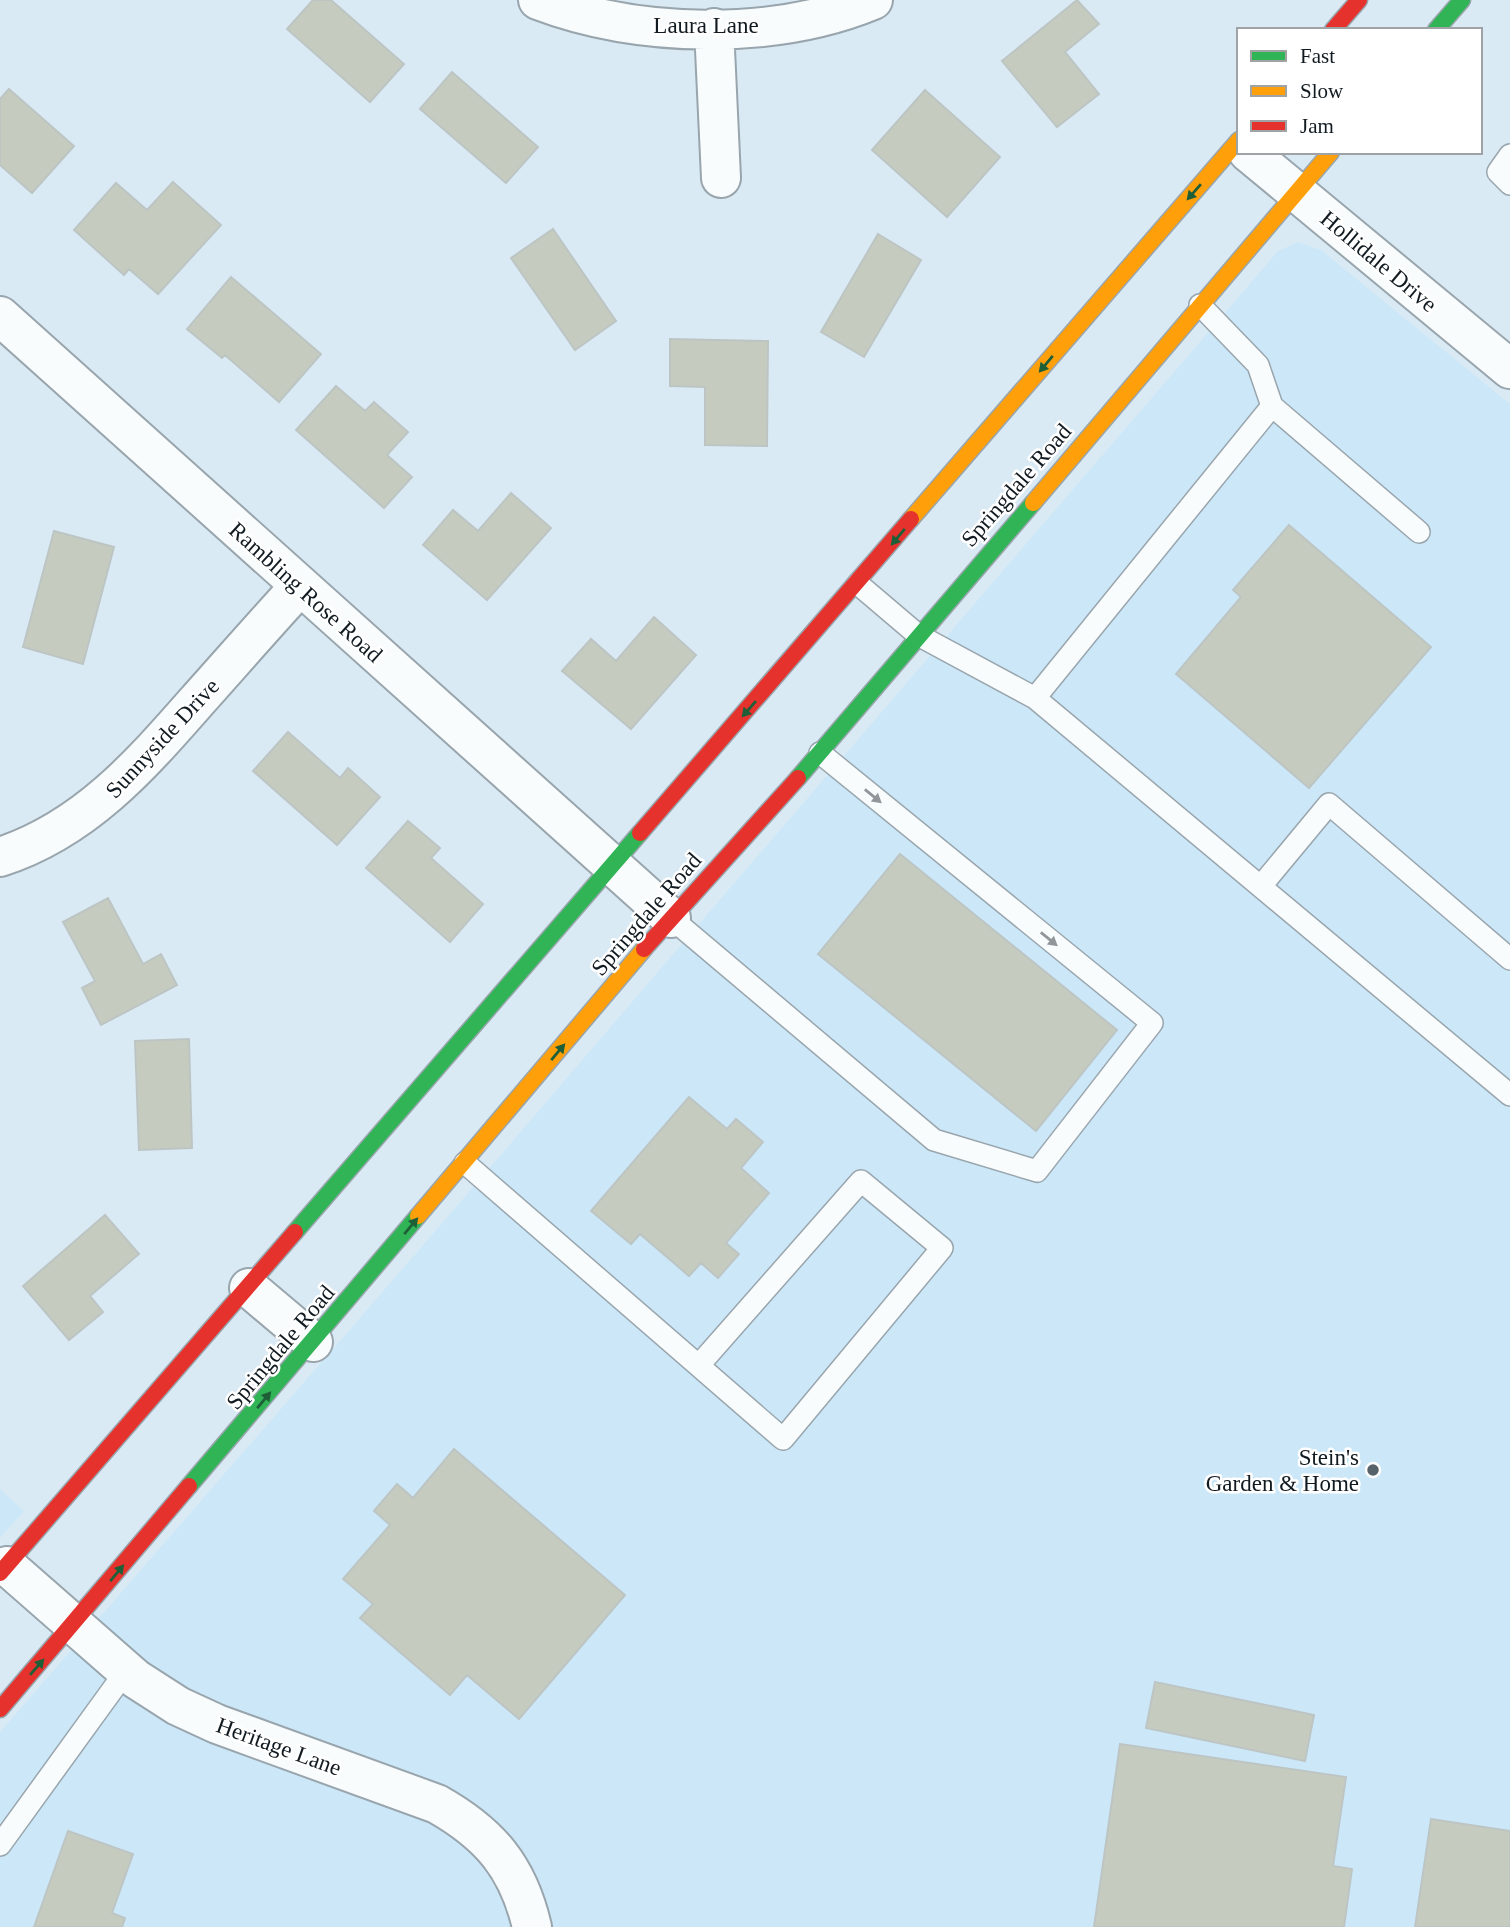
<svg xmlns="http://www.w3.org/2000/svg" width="1510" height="1927" font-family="'Times New Roman',serif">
<rect width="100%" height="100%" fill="#daeaf4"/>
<path fill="#cce8f8" d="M1298,242L1321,250L1510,404V1927H0V1732L405,1266L1278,251Z
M0,1489L24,1511L0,1538Z"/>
<path fill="#c5ccbf" stroke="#bdc5c4" stroke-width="2" d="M313,0H331L404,64L370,102L287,29Z
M1077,0L1099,24L1065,52L1099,94L1057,127L1002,61Z
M452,72L538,147L506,183L420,109Z
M9,89L74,146L32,193L0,165V99Z
M925,90L1000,157L947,217L872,150Z
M173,182L221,225L158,294L129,269L124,275L74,230L116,183L147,210Z
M553,229L616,321L575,350L511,258Z
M878,234L921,260L864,357L821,332Z
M231,277L321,354L279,402L225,355L222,358L187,329Z
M670,339L768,341L767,446L705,445V387L670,386Z
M336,386L365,411L374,402L408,432L387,455L412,477L384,508L296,430Z
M511,493L551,528L487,600L423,545L453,510L478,531Z
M1289,525L1431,647L1309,788L1176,674L1241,597L1233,590Z
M54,531L114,547L83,664L23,647Z
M654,617L696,655L631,729L562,671L591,639L616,661Z
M288,732L340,778L348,768L380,797L337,845L253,771Z
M408,821L440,848L431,858L483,904L450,942L366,868Z
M900,854L1117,1030L1036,1131L818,954Z
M108,898L143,964L161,954L177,985L101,1025L82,988L95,981L63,922Z
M189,1039L192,1148L139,1150L135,1041Z
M689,1097L727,1129L736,1119L763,1142L741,1168L769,1193L726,1243L739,1254L718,1278L701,1263L689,1276L640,1234L631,1244L591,1211Z
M105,1215L139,1254L90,1296L103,1312L69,1340L23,1286Z
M454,1449L625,1595L519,1719L467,1675L450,1695L360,1618L373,1604L343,1579L390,1525L374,1511L397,1484L413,1498Z
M1155,1682L1314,1715L1305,1761L1146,1728Z
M1120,1744L1346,1777L1333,1866L1352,1869L1344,1927H1094Z
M1431,1819L1510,1831V1927H1415Z
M68,1831L133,1854L112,1913L125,1918L122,1927H34Z"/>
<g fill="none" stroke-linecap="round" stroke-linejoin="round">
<g stroke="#99a5ad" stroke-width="24">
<path id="lane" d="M1510,155L1498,172L1510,184
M1200,305L1258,365L1272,406L1419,532
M1272,406L1035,698L1510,1095
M858,584L918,635L1035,698
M1261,886L1329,804L1510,959
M671,918L934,1140L1037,1171L1152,1023L820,753
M465,1163L783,1439L942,1248L861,1181L699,1365
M0,1845L126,1671"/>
</g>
<g stroke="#99a5ad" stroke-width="42">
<path id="street" d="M538,0C638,38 774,41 873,0
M714,28L721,178
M1248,152L1510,369
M0,316L671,918
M0,857C84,830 140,766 197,701C231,663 265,624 300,586
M249,1288L313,1342
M7,1566L136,1679L178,1706L217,1724L437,1804C490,1834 518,1867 532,1927"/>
</g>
<g stroke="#99a5ad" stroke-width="19">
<path id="fast" d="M1436,30L1462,0
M798,778L1033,503
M295,1232L640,833
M189,1486L418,1216"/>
</g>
<g stroke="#99a5ad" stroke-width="19">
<path id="slow" d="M1033,503L1331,152
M911,519L1239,140
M418,1216L644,949"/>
</g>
<g stroke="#99a5ad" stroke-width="19">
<path id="jam" d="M1333,30L1359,0
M640,833L911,519
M644,949L798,778
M0,1573L295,1232
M0,1709L189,1486"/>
</g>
<use href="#lane" stroke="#f9fcfd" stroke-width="21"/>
<use href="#street" stroke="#f9fcfd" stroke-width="38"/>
<use href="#fast" stroke="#30b455" stroke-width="16"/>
<use href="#slow" stroke="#ff9f0a" stroke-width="16"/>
<use href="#jam" stroke="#e5322d" stroke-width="16"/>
</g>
<defs><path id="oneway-solid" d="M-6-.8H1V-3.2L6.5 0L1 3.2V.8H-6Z" transform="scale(1.75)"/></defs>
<g fill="#1e5f38">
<use href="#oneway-solid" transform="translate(1194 192) rotate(131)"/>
<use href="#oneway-solid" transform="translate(1046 364) rotate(130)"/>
<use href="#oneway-solid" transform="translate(898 537) rotate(130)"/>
<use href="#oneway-solid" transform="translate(749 709) rotate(131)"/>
<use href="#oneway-solid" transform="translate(558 1052) rotate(-50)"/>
<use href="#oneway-solid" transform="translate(411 1226) rotate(-50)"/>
<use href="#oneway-solid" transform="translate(264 1400) rotate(-50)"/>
<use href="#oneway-solid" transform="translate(117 1573) rotate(-50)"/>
<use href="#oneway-solid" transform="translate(37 1667) rotate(-49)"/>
</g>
<g fill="#90969a">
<use href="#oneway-solid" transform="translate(873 796) rotate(39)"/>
<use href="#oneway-solid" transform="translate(1049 939) rotate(39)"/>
</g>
<circle fill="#57636a" stroke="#fff" stroke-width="2.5" cx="1373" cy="1470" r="7"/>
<g text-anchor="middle" stroke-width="5" stroke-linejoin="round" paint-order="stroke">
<g font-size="23" fill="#101a20" stroke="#fff">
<text x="706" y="33">Laura Lane</text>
<text transform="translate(1379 261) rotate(40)" y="8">Hollidale Drive</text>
<text transform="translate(1016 485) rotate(-49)" y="8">Springdale Road</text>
<text transform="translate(306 592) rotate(42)" y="8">Rambling Rose Road</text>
<text transform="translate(162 738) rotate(-47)" y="8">Sunnyside Drive</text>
<text transform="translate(646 914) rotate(-49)" y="8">Springdale Road</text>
<text transform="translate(280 1347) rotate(-50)" y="8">Springdale Road</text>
<text transform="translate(279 1746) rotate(20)" y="8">Heritage Lane</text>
</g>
<g font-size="23" fill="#101a20" stroke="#fff" text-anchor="end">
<text x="1359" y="1465">Stein's<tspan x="1359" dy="26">Garden &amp; Home</tspan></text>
</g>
</g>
<rect x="1237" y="28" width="245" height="126" fill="#ffffff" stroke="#9fa3a6" stroke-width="2"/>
<rect x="1251" y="51" width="35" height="10" fill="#30b455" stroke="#9fa3a6" stroke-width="2"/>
<text x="1300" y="63" font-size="21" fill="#101a20">Fast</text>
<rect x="1251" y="86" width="35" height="10" fill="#ff9f0a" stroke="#9fa3a6" stroke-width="2"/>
<text x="1300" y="98" font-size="21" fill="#101a20">Slow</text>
<rect x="1251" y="121" width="35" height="10" fill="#e5322d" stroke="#9fa3a6" stroke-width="2"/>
<text x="1300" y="133" font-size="21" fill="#101a20">Jam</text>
</svg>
